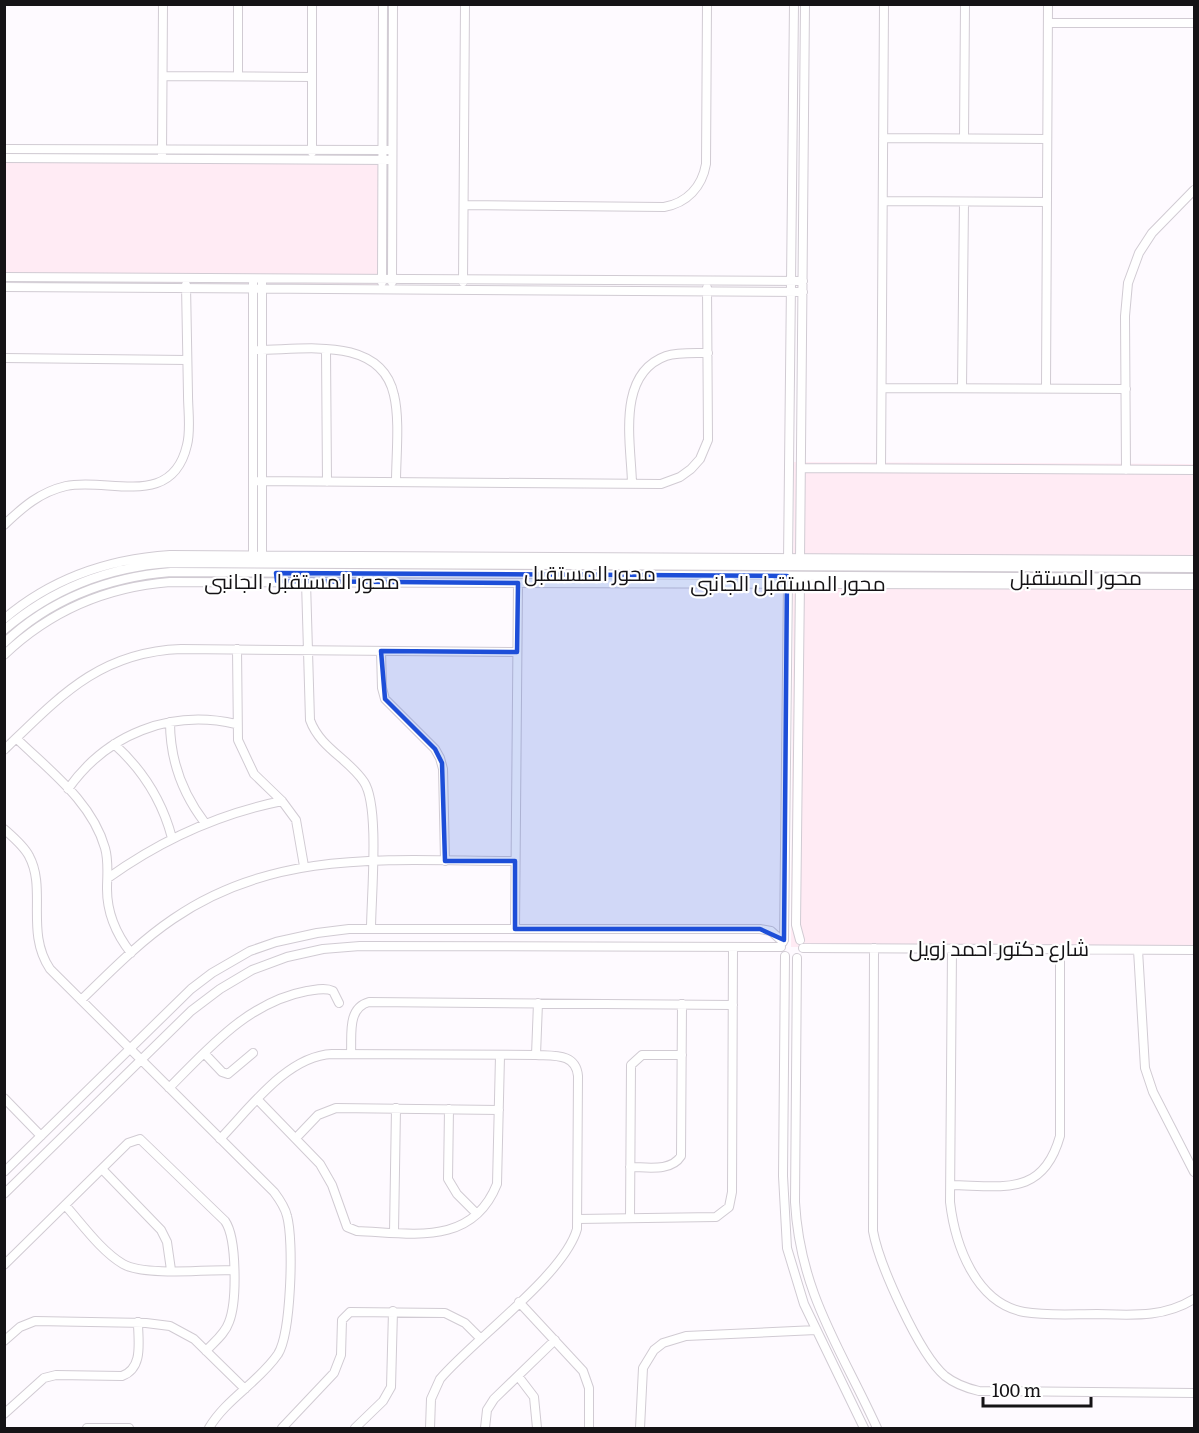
<svg xmlns="http://www.w3.org/2000/svg" width="1199" height="1433" font-family="Literata,Cairo,serif">
<rect width="100%" height="100%" fill="#fefaff"/>
<path fill="#ffebf4" d="M5,154L387,155L386,285L5,282Z
M794,462L1194,464V946L791,947Z"/>
<g fill="none" stroke-linecap="round" stroke-linejoin="round">
<g stroke="#d1cbd3" stroke-width="10">
<path id="minor" d="M312,4V152
M1048,23H1194
M163,76L312,77
M238,76V4
M883,138L1047,139
M964,138L965,4
M4,149L392,150
M162,153L163,4
M4,158L392,160
M883,201L1047,202
M464,205L664,207C687,203 702,187 706,164L707,4
M4,277L803,281
M382,282L383,4
M392,282L393,4
M463,282L465,4
M4,287L803,292
M258,350C303,350 381,335 394,395C400,420 396,456 396,482
M326,350L327,482
M4,358L187,360
M882,388L1126,389
M962,388L964,202
M1046,388L1048,4
M801,468L1194,470
M881,468L884,4
M1126,470L1125,316L1128,283L1139,253L1152,233L1194,190
M253,481L661,484L680,477L691,469L700,459L708,440L707,288
M632,483C631,443 616,374 666,356C678,352 694,353 708,353
M4,525C23,507 40,492 66,486C108,477 172,510 187,445C191,430 188,411 188,395C187,358 187,321 186,285
M253,559V283
M262,559V283
M788,561L794,4
M800,561L805,4
M306,582L310,720C320,748 349,759 364,782C380,806 371,898 371,929
M4,619C51,579 109,559 170,555L1194,560
M4,630C52,589 108,567 170,563L1194,568
M4,643C50,599 109,577 171,572L1194,578
M237,649L238,740L254,774L282,801L296,820L304,866
M381,651L382,688L385,699L435,749L440,758L443,769L445,861
M4,655C50,611 107,587 170,582L1194,585
M170,722C170,760 182,793 205,823
M17,739C50,771 92,802 105,848C109,862 107,875 107,889C107,913 116,934 131,953
M114,744C143,770 162,800 172,838
M4,750C59,697 99,652 181,649L517,652
M68,789C107,734 170,709 236,724
M4,829C13,837 24,846 29,856C47,889 25,932 50,969L274,1192C280,1200 285,1207 287,1216C294,1241 291,1333 278,1354C259,1382 226,1399 209,1428
M108,878C161,840 218,814 282,801
M515,929L518,583
M784,940L788,582
M800,940L796,925L800,582
M803,948L1194,950
M874,948L873,1231C879,1264 919,1354 945,1376C955,1384 966,1388 979,1391L1194,1393
M952,949L950,1202C955,1244 975,1303 1024,1312C1048,1316 1073,1314 1097,1314C1132,1315 1163,1318 1194,1299
M1138,950L1145,1068L1153,1092L1194,1172
M785,956L783,1176L787,1248L804,1304L864,1428
M797,958L795,1202C800,1293 841,1349 877,1428
M81,1000C110,972 139,942 173,919C277,847 396,861 515,861
M204,1053L222,1072L228,1074L253,1053
M351,1053C352,1035 347,1008 369,1002L733,1005
M536,1055L538,1003
M169,1088C209,1048 248,1002 307,991C315,990 325,987 333,991L339,1003
M4,1098L41,1136
M258,1100L320,1164L332,1185L347,1227L357,1231C411,1233 472,1247 497,1184L500,1056
M449,1109L448,1179L457,1194L476,1213
M296,1138L318,1115L336,1108L499,1110
M220,1139C250,1108 287,1056 332,1054L536,1055C554,1056 576,1053 578,1076L577,1229C564,1275 474,1339 440,1379L431,1399L430,1428
M630,1167C647,1167 671,1172 681,1156L682,1004
M102,1169L161,1230L167,1242L171,1270
M4,1172L191,989L212,973L250,951L276,942L317,933L349,929H760L771,931L783,942
M951,1185C1003,1186 1043,1197 1060,1136V950
M4,1194L191,1011L220,989L252,970L287,957L323,949L360,946L781,947
M65,1205C82,1224 101,1251 123,1264C143,1276 207,1270 233,1270
M630,1218L631,1065L642,1055H682
M577,1219L716,1217L729,1207L732,1192L733,947
M394,1232L396,1108
M4,1265L128,1143L140,1139L225,1221C237,1238 237,1302 229,1322C225,1334 214,1342 206,1351
M519,1302L583,1371L589,1388V1428
M4,1341L20,1327L35,1321L146,1323L170,1326L194,1339L245,1389
M518,1376L534,1397L537,1428
M4,1414L44,1378L56,1375L122,1376C144,1368 138,1341 138,1322
M87,1428H129
M282,1428L334,1373L341,1355L342,1320L350,1312L445,1313L465,1323L480,1338
M355,1428L383,1401L391,1387L393,1311
M485,1428L487,1410L494,1399L555,1340
M640,1428L643,1368L654,1350L663,1343L686,1336L816,1330"/>
</g>
<use href="#minor" stroke="#fff" stroke-width="8"/>
</g>
<path fill="#1d4ed8" fill-opacity="0.2" stroke="#1d4ed8" stroke-width="4.5" stroke-linejoin="round" d="M276,573L787,576L784,940L760,929H515V861H445L442,763L435,749L385,699L381,651L517,652L518,583L277,581Z"/>
<g text-anchor="middle" stroke-width="4.5" stroke-linejoin="round" paint-order="stroke">
<g font-size="21" fill="#151316" stroke="#fff">
<text x="590" y="581">محور المستقبل</text>
<text x="1076" y="585">محور المستقبل</text>
<text x="302" y="589">محور المستقبل الجانبى</text>
<text x="788" y="591">محور المستقبل الجانبى</text>
<text x="999" y="956">شارع دكتور احمد زويل</text>
</g>
</g>
<rect width="1199" height="1433" fill="none" stroke="#151316" stroke-width="12"/>
<path d="M983 1397v9h108v-9" fill="none" stroke="#151316" stroke-width="3"/>
<text x="992" y="1397" font-size="18" fill="#151316" stroke="#ffffff" stroke-width="4.5" paint-order="stroke">100 m</text>
</svg>
